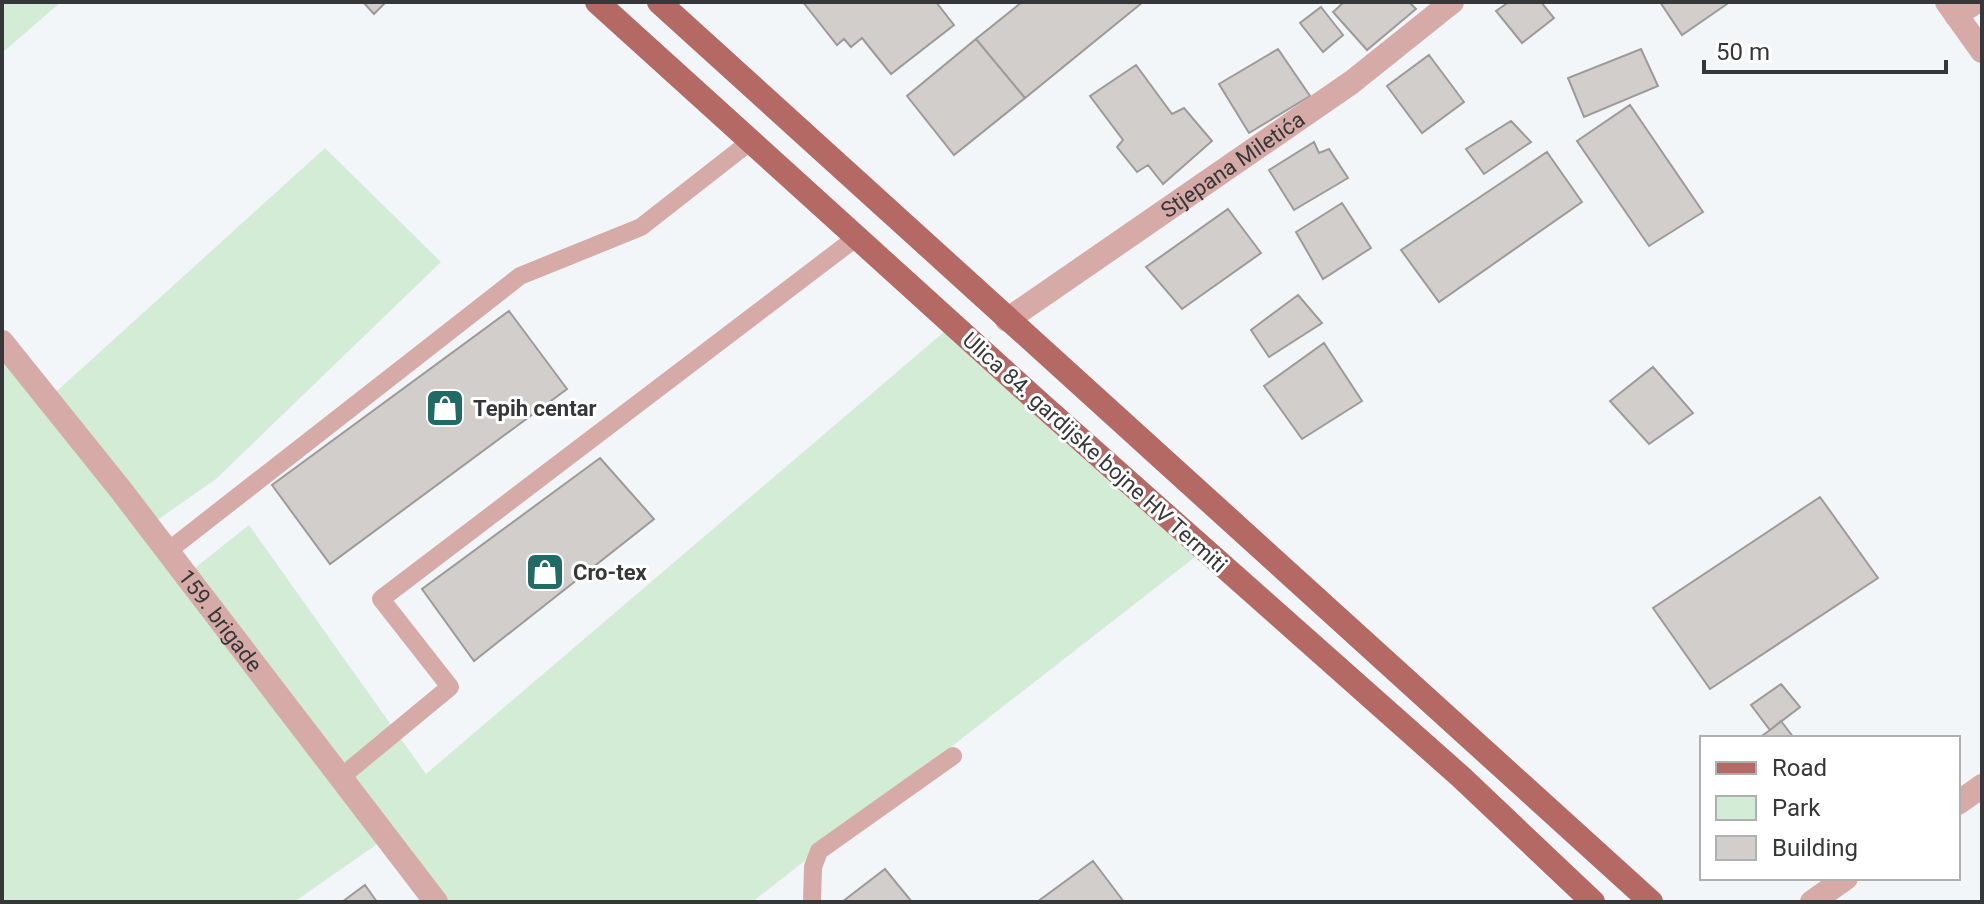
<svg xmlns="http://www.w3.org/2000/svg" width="1984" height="904" font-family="Roboto,sans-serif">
<rect width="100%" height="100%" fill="#f3f6f9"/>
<path fill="#d2ecd6" d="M2,2H61L2,53Z
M325,148L441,262L216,479L149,526L186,575L249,525L426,774L952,325L1204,550L752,902H436L386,838L294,902H2V342L47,400Z"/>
<path fill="#d1cecc" stroke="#9e9a99" stroke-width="2" d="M363,2H386L374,14Z
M803,2H936L954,25L891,74L862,38L851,47L844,39L837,45Z
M1022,2H1143L1025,98L976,39Z
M1344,2H1409L1416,9L1367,50L1333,12Z
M1509,2H1541L1554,18L1522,43L1496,11Z
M1660,2H1726L1727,4L1682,35Z
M1321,7L1343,35L1323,52L1300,23Z
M976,39L1025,98L954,155L907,96Z
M1278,49L1310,96L1249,133L1219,84Z
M1641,49L1658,86L1584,117L1568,78Z
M1429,55L1464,102L1422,133L1387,86Z
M1136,65L1172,114L1184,108L1212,141L1163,184L1148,165L1137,172L1117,147L1123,140L1090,96Z
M1630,105L1703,212L1649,246L1577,141Z
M1511,121L1531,142L1484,174L1466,149Z
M1314,142L1319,153L1329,149L1348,178L1294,210L1269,170Z
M1547,152L1582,202L1439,302L1401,250Z
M1342,203L1371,248L1323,279L1296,232Z
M1228,209L1261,253L1182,309L1146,267Z
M1298,295L1322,323L1269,357L1251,330Z
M509,311L567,389L330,564L272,485Z
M1324,343L1362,401L1302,439L1264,386Z
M1653,367L1693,413L1649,444L1610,401Z
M600,458L654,519L474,661L422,589Z
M1820,497L1878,578L1710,689L1653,608Z
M1781,684L1800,707L1770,730L1751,705Z
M1781,721L1794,738H1759L1770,730Z
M1093,861L1124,902H1037Z
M885,869L912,902H842Z
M365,885L377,902H342Z"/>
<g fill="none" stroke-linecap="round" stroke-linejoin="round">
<path stroke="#d6aaa6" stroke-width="18" d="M168,551L520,276L641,227L751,141
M340,778L450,687L381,599L857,237
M812,902L813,867L819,851L953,756"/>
<g stroke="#d6aaa6" stroke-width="24">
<path d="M1947,2L1982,51"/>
<path d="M1956,15L1976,2"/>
<path id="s1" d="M1007,320L1352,82L1452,2"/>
<path id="s2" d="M2,342L120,489L436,902"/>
<path d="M1958,803L1982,786"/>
<path d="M1812,902L1846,878"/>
</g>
<path stroke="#b56964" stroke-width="24" d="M597,2L1044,407L1461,777L1593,902
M659,2L1651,902"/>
</g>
<defs>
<g id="shop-square" transform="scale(2)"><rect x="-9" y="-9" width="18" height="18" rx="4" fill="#216b66" stroke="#fff"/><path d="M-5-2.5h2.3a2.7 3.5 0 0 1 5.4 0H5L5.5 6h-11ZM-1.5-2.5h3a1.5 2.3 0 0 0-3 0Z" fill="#fff"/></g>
</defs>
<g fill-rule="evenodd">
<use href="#shop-square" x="445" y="408"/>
<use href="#shop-square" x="545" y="572"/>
</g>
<g text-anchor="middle" stroke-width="6" stroke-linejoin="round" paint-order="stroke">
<g font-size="22" fill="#363738" stroke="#fff">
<text dy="8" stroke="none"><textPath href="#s1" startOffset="274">Stjepana Miletića</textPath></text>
<text transform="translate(1095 452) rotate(42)" y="8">Ulica 84. gardijske bojne HV Termiti</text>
<text dy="8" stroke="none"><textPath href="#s2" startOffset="354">159. brigade</textPath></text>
</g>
<g font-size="22" font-weight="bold" fill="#363738" stroke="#fff" text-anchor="start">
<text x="473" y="416">Tepih centar</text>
<text x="573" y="580">Cro-tex</text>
</g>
</g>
<rect width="1984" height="904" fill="none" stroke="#363738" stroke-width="8"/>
<rect x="1700" y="736" width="260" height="144" fill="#ffffff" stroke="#afafaf" stroke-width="2"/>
<rect x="1716" y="762" width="40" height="12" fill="#b56964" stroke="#afafaf" stroke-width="2"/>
<text x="1772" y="776" font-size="24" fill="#363738">Road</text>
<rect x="1716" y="796" width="40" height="24" fill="#d2ecd6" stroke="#afafaf" stroke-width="2"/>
<text x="1772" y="816" font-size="24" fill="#363738">Park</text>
<rect x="1716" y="836" width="40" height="24" fill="#d1cecc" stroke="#afafaf" stroke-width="2"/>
<text x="1772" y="856" font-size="24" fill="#363738">Building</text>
<path d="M1704 60v12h242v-12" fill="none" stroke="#363738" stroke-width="4"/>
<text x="1716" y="60" font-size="24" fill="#363738" stroke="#ffffff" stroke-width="6" paint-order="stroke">50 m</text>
</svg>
